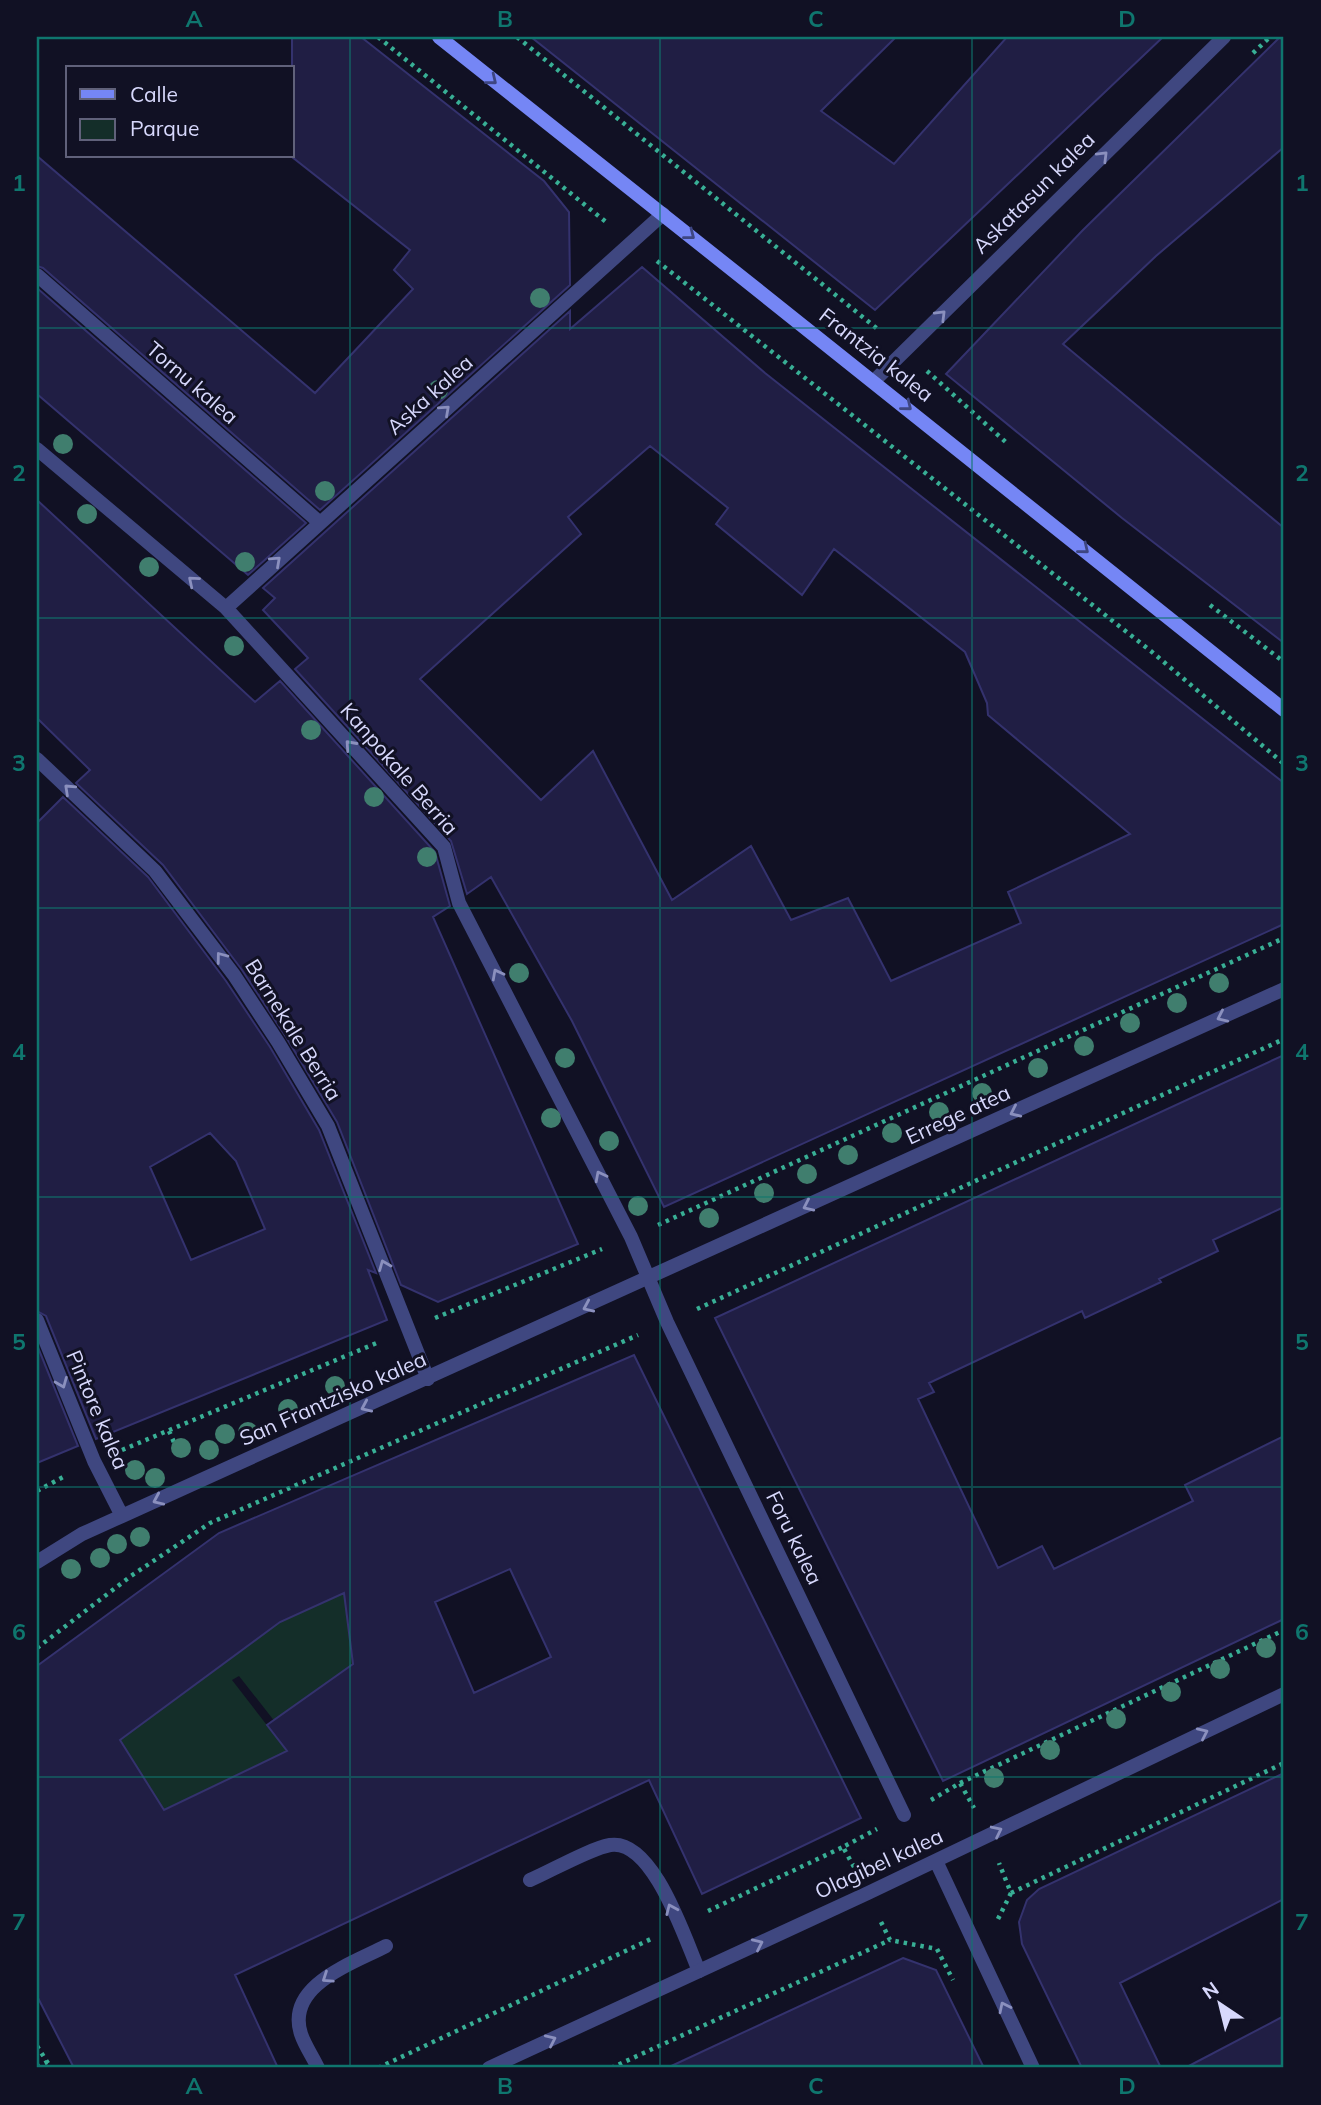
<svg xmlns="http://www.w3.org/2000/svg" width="1321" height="2105" font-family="Mulish,sans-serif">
<rect width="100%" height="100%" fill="#111124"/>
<path fill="#142e29" d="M350,1590L377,1654L290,1741L239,1676L232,1680L287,1751L159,1812L113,1737L168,1705L280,1622Z"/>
<path fill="#201e44" stroke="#34326e" stroke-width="2" fill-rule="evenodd" d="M292,37H361L544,181L569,212L570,285L320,510L43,268L37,266V156L315,393L413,289L394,270L410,250L292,157Z
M531,37H896L821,111L894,164L1007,37H1163L875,310Z
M1280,37H1284V147L1156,256L1063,344L1284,528V643L1122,518L946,374L1082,231Z
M642,267L765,373L1284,783V924L664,1207L572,1021L491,877L467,894L451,841L295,669L308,658L263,610L275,598L263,588L570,311V329ZM650,446L728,508L716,524L802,595L834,549L965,652L987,703L988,715L1130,834L1008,892L1021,923L891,981L848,898L791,920L751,846L672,900L593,751L541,800L420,679L581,534L568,517Z
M37,288L306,523L248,575L37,394Z
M37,500L255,702L280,681L435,852L450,906L433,917L578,1244L438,1302L401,1285L337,1122L286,1037L242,970L163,865L76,783L90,770L37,718Z
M63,797L148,877L226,981L270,1047L319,1130L376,1273L368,1270L387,1320L96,1439L46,1316L37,1311V823ZM210,1133L236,1161L265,1229L191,1260L150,1167Z
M1284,1055V1207L1213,1240L1218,1251L1159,1279L1161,1282L1085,1318L1082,1311L929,1383L934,1392L918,1399L998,1568L1042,1546L1054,1569L1193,1501L1185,1485L1284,1436V1619L943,1781L715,1318Z
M37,1345L78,1446L37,1463Z
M634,1355L861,1818L702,1894L649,1780L235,1975L278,2068H74L37,1996V1666L219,1533ZM510,1569L551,1657L474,1693L435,1602ZM344,1593L353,1664L267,1725L287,1751L164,1810L120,1740L280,1622Z
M1284,1773V1899L1120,1983L1161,2068H1082L1022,1944L1019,1922L1027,1900L1039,1889Z
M903,1958L936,1970L984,2068H667Z
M1284,2016V2068H1185Z"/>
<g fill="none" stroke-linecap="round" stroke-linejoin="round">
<path stroke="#38af95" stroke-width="4.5" stroke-dasharray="3.5 5" stroke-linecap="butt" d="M378,37L606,222
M517,37L880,331
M1253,53L1270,37
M657,261L1152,652L1284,764
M927,371L1009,445
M1210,605L1284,662
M658,1225L1284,938
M697,1309L1284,1039
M435,1318L602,1249
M169,1431L180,1456
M122,1450L379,1342
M37,1491L67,1475
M37,1648L131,1576L210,1523L638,1335
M960,1783L1284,1630
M931,1800L960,1783L974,1808
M854,1867L843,1847L877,1829
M1011,1893L1284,1763
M708,1911L843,1847
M998,1919L1011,1893L999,1863
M881,1922L890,1940L937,1949L953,1980
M37,2046L51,2068
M37,2067L47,2062
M378,2068L653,1938
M611,2068L890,1940"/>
<path stroke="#3f4780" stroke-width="14" d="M530,1880C551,1871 589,1849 610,1845C653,1838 685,1939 699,1971
M318,2068C313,2057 305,2046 301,2034C285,1985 354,1963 386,1946"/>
<path stroke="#3f4780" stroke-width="14" d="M37,275L319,522
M875,380L1224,37
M37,449L226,608L444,847L459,903L631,1237L667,1322L904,1815
M226,608L663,214
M37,759L155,871L234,975L278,1042L328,1126L428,1379
M37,1320L94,1461L122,1516
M37,1562L82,1534L122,1516L1284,989
M936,1861L1033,2068
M489,2068L868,1893L1284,1694"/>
<path stroke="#7586f5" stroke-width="14" d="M439,37C721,261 1003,484 1284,710"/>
</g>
<g fill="#407e6e">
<circle cx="540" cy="298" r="10"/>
<circle cx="438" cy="390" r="10"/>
<circle cx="63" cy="444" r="10"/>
<circle cx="325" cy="491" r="10"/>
<circle cx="87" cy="514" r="10"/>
<circle cx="245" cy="562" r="10"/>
<circle cx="149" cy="567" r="10"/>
<circle cx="234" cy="646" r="10"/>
<circle cx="311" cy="730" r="10"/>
<circle cx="374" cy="797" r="10"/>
<circle cx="427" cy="857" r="10"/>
<circle cx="519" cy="973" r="10"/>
<circle cx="1219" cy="983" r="10"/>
<circle cx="1177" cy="1003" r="10"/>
<circle cx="1130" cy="1023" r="10"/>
<circle cx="1084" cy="1046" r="10"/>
<circle cx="565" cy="1058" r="10"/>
<circle cx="1038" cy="1068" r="10"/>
<circle cx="982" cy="1093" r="10"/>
<circle cx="939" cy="1112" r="10"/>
<circle cx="551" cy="1118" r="10"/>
<circle cx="892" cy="1133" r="10"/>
<circle cx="609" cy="1141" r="10"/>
<circle cx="848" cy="1155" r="10"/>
<circle cx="807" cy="1174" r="10"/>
<circle cx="764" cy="1193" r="10"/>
<circle cx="638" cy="1206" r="10"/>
<circle cx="709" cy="1218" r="10"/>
<circle cx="335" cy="1386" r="10"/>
<circle cx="288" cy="1409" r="10"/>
<circle cx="248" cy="1432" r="10"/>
<circle cx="225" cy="1434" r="10"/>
<circle cx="181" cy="1448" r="10"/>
<circle cx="209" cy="1450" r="10"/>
<circle cx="135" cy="1470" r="10"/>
<circle cx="155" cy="1478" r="10"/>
<circle cx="140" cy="1537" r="10"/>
<circle cx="117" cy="1544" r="10"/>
<circle cx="100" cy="1558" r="10"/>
<circle cx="71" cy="1569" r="10"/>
<circle cx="1266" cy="1648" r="10"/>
<circle cx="1220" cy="1669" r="10"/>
<circle cx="1171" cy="1692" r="10"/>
<circle cx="1116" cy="1719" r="10"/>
<circle cx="1050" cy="1750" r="10"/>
<circle cx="994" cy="1778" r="10"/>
</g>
<defs><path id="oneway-chevron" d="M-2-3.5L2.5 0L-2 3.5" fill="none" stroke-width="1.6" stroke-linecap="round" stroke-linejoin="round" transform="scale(1.75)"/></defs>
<g stroke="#3e4682">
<use href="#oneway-chevron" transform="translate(492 80) rotate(39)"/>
<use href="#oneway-chevron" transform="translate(690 235) rotate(38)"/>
<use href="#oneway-chevron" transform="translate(907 406) rotate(39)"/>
<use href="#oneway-chevron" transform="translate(1084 549) rotate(39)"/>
</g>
<g stroke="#8b90be">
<use href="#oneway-chevron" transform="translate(1103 156) rotate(-45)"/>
<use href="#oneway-chevron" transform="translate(941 315) rotate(-45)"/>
<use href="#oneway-chevron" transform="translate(445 410) rotate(-42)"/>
<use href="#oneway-chevron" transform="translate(276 561) rotate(-42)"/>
<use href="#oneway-chevron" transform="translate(193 581) rotate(-140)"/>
<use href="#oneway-chevron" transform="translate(350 745) rotate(-132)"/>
<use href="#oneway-chevron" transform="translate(69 789) rotate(-137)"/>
<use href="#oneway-chevron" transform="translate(221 957) rotate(-127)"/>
<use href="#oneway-chevron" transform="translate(497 974) rotate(-118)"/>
<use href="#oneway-chevron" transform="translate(1222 1017) rotate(155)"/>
<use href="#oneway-chevron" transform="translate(1015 1112) rotate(155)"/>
<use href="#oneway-chevron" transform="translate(600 1176) rotate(-117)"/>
<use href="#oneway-chevron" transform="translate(808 1206) rotate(155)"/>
<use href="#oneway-chevron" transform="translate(384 1265) rotate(-112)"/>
<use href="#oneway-chevron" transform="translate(588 1307) rotate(156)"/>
<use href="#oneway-chevron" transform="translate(62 1383) rotate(68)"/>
<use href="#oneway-chevron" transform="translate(366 1407) rotate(156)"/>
<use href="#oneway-chevron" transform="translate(158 1500) rotate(156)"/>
<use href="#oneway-chevron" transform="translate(1203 1733) rotate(-25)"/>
<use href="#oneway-chevron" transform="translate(997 1831) rotate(-26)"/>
<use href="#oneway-chevron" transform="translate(671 1909) rotate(-114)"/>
<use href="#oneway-chevron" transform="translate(758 1944) rotate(-25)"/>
<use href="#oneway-chevron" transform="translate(327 1978) rotate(146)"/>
<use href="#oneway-chevron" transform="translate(1004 2007) rotate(-116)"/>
<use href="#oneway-chevron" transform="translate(551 2040) rotate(-25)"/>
</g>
<path fill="none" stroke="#0f766e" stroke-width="2" stroke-opacity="0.55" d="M350,37V2068M660,37V2068M972,37V2068M37,328H1284M37,618H1284M37,908H1284M37,1197H1284M37,1487H1284M37,1777H1284"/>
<g text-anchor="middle" stroke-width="6" stroke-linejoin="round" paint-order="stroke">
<g font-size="21" fill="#d7d8fc" stroke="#111124">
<text transform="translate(1034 193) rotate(-45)" y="7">Askatasun kalea</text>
<text transform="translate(876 355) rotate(38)" y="7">Frantzia kalea</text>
<text transform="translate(192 383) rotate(41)" y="7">Tornu kalea</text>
<text transform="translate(430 395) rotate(-42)" y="7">Aska kalea</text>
<text transform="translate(399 769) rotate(49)" y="7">Kanpokale Berria</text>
<text transform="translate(293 1030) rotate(58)" y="7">Barnekale Berria</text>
<text transform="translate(958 1115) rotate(-25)" y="7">Errege atea</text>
<text transform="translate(333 1399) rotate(-24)" y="7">San Frantzisko kalea</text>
<text transform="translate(97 1410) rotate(67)" y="7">Pintore kalea</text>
<text transform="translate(794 1538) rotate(64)" y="7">Foru kalea</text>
<text transform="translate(879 1864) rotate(-25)" y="7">Olagibel kalea</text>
</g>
</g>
<rect width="1321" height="2105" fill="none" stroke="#111124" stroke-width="77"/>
<rect x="66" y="66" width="228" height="91" fill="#111124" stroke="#60617a" stroke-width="2"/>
<rect x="80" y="89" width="35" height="10" fill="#7586f5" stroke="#60617a" stroke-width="2"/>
<text x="130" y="102" font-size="21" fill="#d7d8fc">Calle</text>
<rect x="80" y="119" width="35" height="21" fill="#142e29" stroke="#60617a" stroke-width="2"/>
<text x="130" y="136" font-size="21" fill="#d7d8fc">Parque</text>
<g transform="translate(1220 2004) rotate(325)" stroke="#111124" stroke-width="5" paint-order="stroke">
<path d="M0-5L12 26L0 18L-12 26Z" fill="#d7d8fc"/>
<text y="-10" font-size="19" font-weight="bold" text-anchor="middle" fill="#d7d8fc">N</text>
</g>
<rect x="38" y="38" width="1244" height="2028" fill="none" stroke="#0f766e" stroke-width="2.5"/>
<g font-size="23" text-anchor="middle" font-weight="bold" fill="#0f766e">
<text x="194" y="27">A</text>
<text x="505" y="27">B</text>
<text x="816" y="27">C</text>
<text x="1127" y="27">D</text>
<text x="19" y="191">1</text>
<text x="1302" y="191">1</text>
<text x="19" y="481">2</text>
<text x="1302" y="481">2</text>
<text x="19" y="771">3</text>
<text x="1302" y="771">3</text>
<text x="19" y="1060">4</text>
<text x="1302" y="1060">4</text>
<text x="19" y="1350">5</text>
<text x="1302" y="1350">5</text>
<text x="19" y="1640">6</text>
<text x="1302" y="1640">6</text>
<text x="19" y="1930">7</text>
<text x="1302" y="1930">7</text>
<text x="194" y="2094">A</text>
<text x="505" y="2094">B</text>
<text x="816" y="2094">C</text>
<text x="1127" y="2094">D</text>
</g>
</svg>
